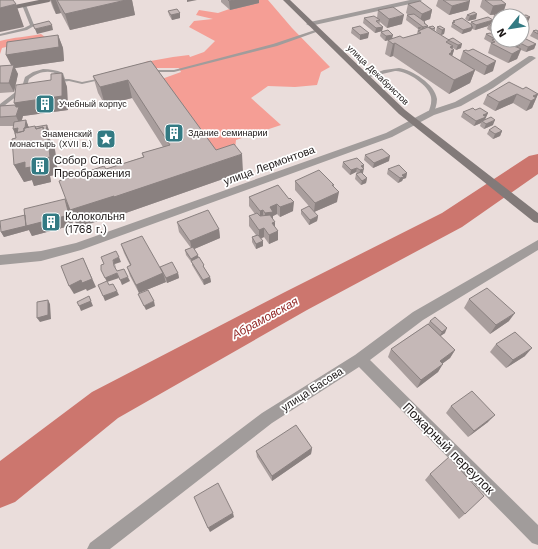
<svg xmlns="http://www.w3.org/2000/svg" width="538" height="549" font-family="'Work Sans',sans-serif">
<rect width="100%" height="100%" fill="#eadddb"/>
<path fill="#f59e95" d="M255,0H268L292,28L330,67L321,72L317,85L295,87L268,86L251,98L281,125L236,140L234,159L219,163L159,80L181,72L179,68H148L145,62L173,57L189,55L190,57L204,52L215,41L189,27L194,21L213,19L196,15L199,10L218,13Z
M41,34L45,37L2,48L0,54V41C14,37 27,37 41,34Z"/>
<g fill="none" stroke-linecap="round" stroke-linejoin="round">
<path fill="#cc766e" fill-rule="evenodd" d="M538,154V174L462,227L307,310L118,418L15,502L0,508V461L92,392L285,292L442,213L529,156Z"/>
<path fill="#a19c9b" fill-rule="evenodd" d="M24,4L26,5L34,25V26L27,30L0,36V34L24,28L30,25L22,5Z
M315,30L319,31L277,46L174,72H150L148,71L150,70H174L273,44Z
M399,68C412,70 435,84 437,99C437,104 435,110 433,114L431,115L428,113C430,108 432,103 431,97C429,85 406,70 395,71L365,78L363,77L384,70Z
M43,69C50,69 56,70 63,73L65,79H69L82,82L102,78L104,79L82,84L69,81L55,83H53V81L60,80L59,75C49,69 38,72 29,79L26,89L0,109V104L22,87L25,77L33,72Z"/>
<path fill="#a19c9b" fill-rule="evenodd" d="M410,0H422L419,2L310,26L306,24L310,22Z
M529,56H532L536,58L493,88L461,106L434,115L392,137L81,250L41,261L0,265V255L41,251L76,243L386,133L428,111L455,102L487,84Z
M538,240V250L423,320L370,360L538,525V545L532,543L359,367L272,423L110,549H87L90,543L262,413L355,355L413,312Z"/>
<path fill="#827a79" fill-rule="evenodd" d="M39,0H52L49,2L0,12V8Z
M283,0H290L405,110L538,213V223L534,222L399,114Z"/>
</g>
<path fill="#a99e9d" d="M50,0H132L135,15L70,30L61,13L56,14L53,8Z
M221,0H259V3L230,10L221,2Z
M438,0H469L468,10L449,15L436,6Z
M482,0H501L506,4L503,13L498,16V35H497L487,29L488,26L475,30L472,29L471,31L462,34L451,27L453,21L470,24L471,22L492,23L497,22L493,19L494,15H490L480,7Z
M408,4L432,10L430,19L424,21L425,23L428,26V27L435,28V31L448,40L453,38L461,48L456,50L453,48L452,49L454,50L452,56L460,60L463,51H468L473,49L493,71L484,75L475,70L470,83L449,94L393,56L390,57L385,54L388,40H390L385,41L380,36L381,32L392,39L403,38L417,34L418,29L406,20L407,15H409L406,13Z
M378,10L402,24L387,28L380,22L379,24L383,27L382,31L375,33L363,23L364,18H377Z
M168,11L180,13V18L172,20L169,15Z
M510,13L522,14L521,16H509Z
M467,15L476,19L468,21L465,19Z
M437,27L445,29L444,34L441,35L436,31Z
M352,28L368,38L360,40L351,33Z
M533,31H538V40L530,36Z
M486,34L496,36L498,40H522L536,44L534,49L526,52L521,50L517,59L508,63L488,53L491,43L484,39Z
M58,35L63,48L64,61L15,68L18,74L14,92L0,93V66L11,65L6,55Z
M151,61L216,150L243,172L120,215V213L78,228L70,209L73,225L32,236L29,230L4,237L1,232L70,208L106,169L143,157L142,153L163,147L132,98L105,105L98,93L93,76Z
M62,73L67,87L68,110L23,116L22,120L28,125V128L35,127L49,130L48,135L55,150L58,174L50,176L51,182L34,186L32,180L24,182L14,165L16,138L13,126H0V106L15,105L51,80Z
M523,89L538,94L532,108L526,111L513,103L495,111L483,104L487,95Z
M475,110L488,113L484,120L493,125L484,129L480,126L481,123L474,126L461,117L463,112Z
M489,130L502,131L500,136L493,139L487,134Z
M365,155L389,161L373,168L364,160Z
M343,162L364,165L363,173V174L367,178L366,183L361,185L355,179L356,174L357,173L356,172L350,175L342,167Z
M388,169L407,173L406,178L403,179L402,181L398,183L387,174Z
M295,181L334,185L333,187L337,202L314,212L295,190Z
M278,185L293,211L280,217L277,214L273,216V219L275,228L278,231V240L269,244L264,237L261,239L263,246L256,249L252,242V237L256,235L249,226V216L255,214L249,206V197Z
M301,210L318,216L317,221L309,225L301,214Z
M177,222L219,229L220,238L194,249L205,269L210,277L211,282L204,285L192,265V263L186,255L185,250L191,248L179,232Z
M121,244L160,268L178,273L179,278L167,283L164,277L166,282L139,293L130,276L127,267L130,265L124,253Z
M469,299L509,321L490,334L464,308Z
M430,321L445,333L440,336L455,350L450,358L442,364L438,372L417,388L388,357L391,349L428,324Z
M496,344L525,356L506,368L490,352Z
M451,406L488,422L468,437L446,413Z
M312,448L311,454L272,481L257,457L256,451Z
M430,474L465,514L459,519L425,480Z"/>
<path fill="#8a8180" d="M51,0H56L61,13L56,14Z
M126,0H132L135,15L70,30L65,14Z
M187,0H197L187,2Z
M235,0H259V3L230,10L229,1Z
M470,1L468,10L449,15L452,6Z
M16,4L24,27L0,32V8Z
M506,4L503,13L490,15L493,6Z
M432,10L430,19L419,23L422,14Z
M180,13V18L172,20L171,15Z
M477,14L476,19L468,21L470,16Z
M522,14L521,16H514Z
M404,15L402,24L387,28L389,19Z
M530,17L528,22L522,23V19Z
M493,20L492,25L489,24L488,26L475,30L476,25Z
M52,25L53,30L37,34L35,29Z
M472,25V27H473L471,31L462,34L463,30Z
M383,27L382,31L375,33L376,28Z
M445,29L444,34L441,35L442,30Z
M369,33L368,38L360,40V35Z
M58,35L63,48L64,61L15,68L18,74L14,92L9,83L13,68L6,55Z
M393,35L392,39L385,41L386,36Z
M395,43L393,56L390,57L393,44Z
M462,44L461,48L456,50L458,45Z
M536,44L534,49L526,52L528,47Z
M453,46L452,51L454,50L450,63L445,67L450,47Z
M521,49L517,59L508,63L512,54Z
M496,61L493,71L484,75L487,66Z
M475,70L470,83L449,94L454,80Z
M62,73L67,87L68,110L23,116L20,125L16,116L18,110L14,103Z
M128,80L132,98L105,105L100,87Z
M517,94L513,103L495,111L499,102Z
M538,94L532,108L526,111L533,96Z
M488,113L484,122L482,121L481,123L474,126L476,121L483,115Z
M26,120L28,125L27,133L25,128Z
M495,120L493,125L484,129L486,124Z
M47,125L49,130L48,135L55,150L58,174L50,176L51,182L34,186L32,180L24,182L14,165L36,129L35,126L38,132L43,127Z
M18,128L20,133L15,134L13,129Z
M502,131L500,136L493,139L495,134Z
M242,154L243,172L120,215V213L78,228L70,210Z
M390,156L389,161L373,168L374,163Z
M364,165L363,173L359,175L361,166Z
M357,168L356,172L350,175L351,170Z
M407,173L406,178L403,179L402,181L398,183L400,178L402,175Z
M367,178L366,183L361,185L362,181Z
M339,192L337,202L314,212L315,203Z
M65,199L70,208L73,225L32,236L29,230L4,237L1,232Z
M294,202L293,211L280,217V207Z
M277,204V214L273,216V221L265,222V213L270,207Z
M263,210V220L260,221V211Z
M318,216L317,221L309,225L310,220Z
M275,222V231L272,223Z
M264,228V237L259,239V230Z
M219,229L220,238L192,250L190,241Z
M278,231V240L269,244V235Z
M263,241V246L256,249V244Z
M198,255L199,260L191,261L192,263L191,259Z
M119,257L121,262L115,264L116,270L113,260Z
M83,258L96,287L87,291L86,289L74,294L69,286Z
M117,273L119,278L107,282L105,278Z
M163,273L166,282L139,293L136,285Z
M178,273L179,278L167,283L166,278Z
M128,277L130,281L122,285L120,280Z
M210,277L211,282L204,285L203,280Z
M117,291L119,295L105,301L103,296Z
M89,296L93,306L81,311L79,306Z
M48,300L50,304L51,319L40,322L37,318Z
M154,301L155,306L146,310L144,306Z
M515,313L509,321L490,334L496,325Z
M447,328L445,333L439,337L442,332Z
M532,348L525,356L506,368L513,360Z
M455,350L450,358L435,369L440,361Z
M443,364L438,372L417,388L421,380Z
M495,415L488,422L468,437L474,431Z
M312,448L311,454L272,481V476Z
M233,513L234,517L210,532L208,528Z"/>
<path fill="#c5b8b7" stroke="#8a8180" d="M0,0H13L16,4L0,8Z
M57,0H126L65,14Z
M228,0H235L229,1Z
M443,0H469L470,1L452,6Z
M485,0H501L506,4L493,6Z
M420,1L432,10L422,14L408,4Z
M393,7L404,15L389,19L378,10Z
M177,9L180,13L171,15L168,11Z
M517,11L522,14L514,16L510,13Z
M474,12L477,14L470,16L467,15Z
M503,12L509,16H498V17L494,14Z
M414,14L425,22L424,23L428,26L423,27L407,15Z
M526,15L530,17L522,19V16H521Z
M374,16L380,20L376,21L383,27L376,28L364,18Z
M488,17L493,20L476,25L471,22Z
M462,18L472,25L471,26L473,27L463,30L452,23L455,22L453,21Z
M49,21L52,25L35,29L33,25Z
M498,22V31L489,24Z
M360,26L369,33L360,35L352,28Z
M433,26L435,28L432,29L429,27Z
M440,26L445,29L442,30L437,27Z
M422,27L424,28L421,29L418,28Z
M428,27L449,40L446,42L453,46L450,47L454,50L451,51L452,52L449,54L475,70L454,80L395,43L393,44L388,40L400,36L403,38L421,33L418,31Z
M388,30L393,35L386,36L381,32Z
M536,30L538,31V34L533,31Z
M490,33L496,36L498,35V38L495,39L486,34Z
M58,35L59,47L6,55L7,42Z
M522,37L536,44L528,47L514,40H522Z
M453,38L462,44L458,45L448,40Z
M498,38V40H502L521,49L512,54L491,43L495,42L492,40Z
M502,40H512L520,45L516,47Z
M473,49L496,61L487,66L463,51L466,50L468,51Z
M151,61L216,150L234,144L242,154L114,197V196L70,210L59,181L104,166L106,169L144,157L142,153L170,145L128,80L100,87L93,76Z
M14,65L9,83H0V66Z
M62,73V96L14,103L16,85L51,80V74Z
M509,82L523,89L526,87L538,94L533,96L536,98L531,101L517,94L499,102L487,95Z
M15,105L16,107H19L16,116L0,117V106Z
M473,108L475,110L480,108L488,113L483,115L486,117L476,121L463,112Z
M491,117L495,120L486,124L482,121Z
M26,120L25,128L29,127L24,128V131L17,133L18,128L13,129L14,122Z
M47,125L46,131H44L43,127L36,129L35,127Z
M35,126L36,129L43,127V133L47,132L50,157L42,159V165L25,168V162L14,165L12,139L16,138L15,133L24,131V128Z
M495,126L502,131L495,134L489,130Z
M382,149L390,156L374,163L365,155Z
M357,158L364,165L361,166L364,169L360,170L357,168L351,170L343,162Z
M399,165L407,173L402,175L404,177L400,178L388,169Z
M319,170L334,185H332L339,192L315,203L295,181Z
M361,172L367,178L362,181L356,174Z
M278,185L289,199L290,198L294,202L280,207L277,204L270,207L273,212L265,213L263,210L260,211L249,197Z
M65,199L69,215L26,226L24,209Z
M309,206L318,216L310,220L301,210Z
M208,210L219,229L190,241L177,222Z
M257,213L260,216L270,215L275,222L272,223L278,231L269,235L264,228L259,230L249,216Z
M25,215L26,226L1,232L0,221Z
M258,235L263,241L256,244L252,237Z
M142,236L163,273L136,285L127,267L131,265L121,244Z
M193,247L198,255L191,259L185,250Z
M116,251L119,257L113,260L114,266L117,271L124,269L128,277L120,280L117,273L105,278L101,270V265L104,264L101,257Z
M199,257L204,265L203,266L210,277L203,280L191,261Z
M83,258L92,279L82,283L81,280L69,286L61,266Z
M172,262L178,273L166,278L160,267Z
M107,281L109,285L113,284L117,291L103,296L98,285Z
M487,288L515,313L496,325L469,299Z
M148,290L154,301L144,306L138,294Z
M89,296L91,301L79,306L77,302Z
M48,300V315L37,318V302Z
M435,317L447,328L442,332L430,321Z
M428,324L455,350L440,361L443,364L421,380L391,349Z
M515,332L532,348L513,360L496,344Z
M472,391L495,415L474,431L451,406Z
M296,425L312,448L272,476L256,451Z
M449,457L484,496L465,514L430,474Z
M218,483L233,513L208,528L194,497Z"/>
<defs>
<g id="building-square" transform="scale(1)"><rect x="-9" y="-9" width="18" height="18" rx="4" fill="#337a83" stroke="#fff"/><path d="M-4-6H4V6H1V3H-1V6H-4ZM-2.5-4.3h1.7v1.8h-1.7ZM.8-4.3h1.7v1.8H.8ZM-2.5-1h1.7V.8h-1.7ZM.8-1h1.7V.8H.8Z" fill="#fff"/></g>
<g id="sight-square" transform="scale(1)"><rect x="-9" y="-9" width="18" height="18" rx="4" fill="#337a83" stroke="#fff"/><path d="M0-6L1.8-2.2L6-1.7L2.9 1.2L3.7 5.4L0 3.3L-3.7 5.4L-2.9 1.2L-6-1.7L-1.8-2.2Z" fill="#fff"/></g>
</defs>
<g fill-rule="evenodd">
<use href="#building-square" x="45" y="104"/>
<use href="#building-square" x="174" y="133"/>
<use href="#sight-square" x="106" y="139"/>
<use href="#building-square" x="40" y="166"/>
<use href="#building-square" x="51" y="222"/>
</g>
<g text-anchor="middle" stroke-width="3.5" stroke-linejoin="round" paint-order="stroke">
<g font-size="9" fill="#1d1818" stroke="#fff">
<text transform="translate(378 75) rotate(44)" y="3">улица Декабристов</text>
</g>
<g font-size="9" fill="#1d1818" stroke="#fff" text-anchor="start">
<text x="59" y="107">Учебный корпус</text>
<text x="188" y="136">Здание семинарии</text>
<text x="92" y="137" text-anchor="end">Знаменский<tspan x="92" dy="10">монастырь (XVII в.)</tspan></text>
</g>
<g font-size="11" fill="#1d1818" stroke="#fff" text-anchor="start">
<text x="54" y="164">Собор Спаса<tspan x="54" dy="13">Преображения</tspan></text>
<text x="65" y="220">Колокольня<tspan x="65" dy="13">(1768 г.)</tspan></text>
</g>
<g font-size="11" fill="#1d1818" stroke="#fff">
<text transform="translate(269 165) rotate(-20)" y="4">улица Лермонтова</text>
<text transform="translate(312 389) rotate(-33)" y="4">улица Басова</text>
</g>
<g font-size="12" font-style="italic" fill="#942b29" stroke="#fff">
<text transform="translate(265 318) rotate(-29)" y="4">Абрамовская</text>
</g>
<g font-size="13" fill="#1d1818" stroke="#fff">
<text transform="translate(449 448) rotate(45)" y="5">Пожарный переулок</text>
</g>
</g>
<g transform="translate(510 28) rotate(240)"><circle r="19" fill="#ffffff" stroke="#a5a3a3"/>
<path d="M0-3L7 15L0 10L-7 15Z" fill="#337a83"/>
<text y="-6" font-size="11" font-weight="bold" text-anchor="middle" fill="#1d1818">N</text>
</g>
</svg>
